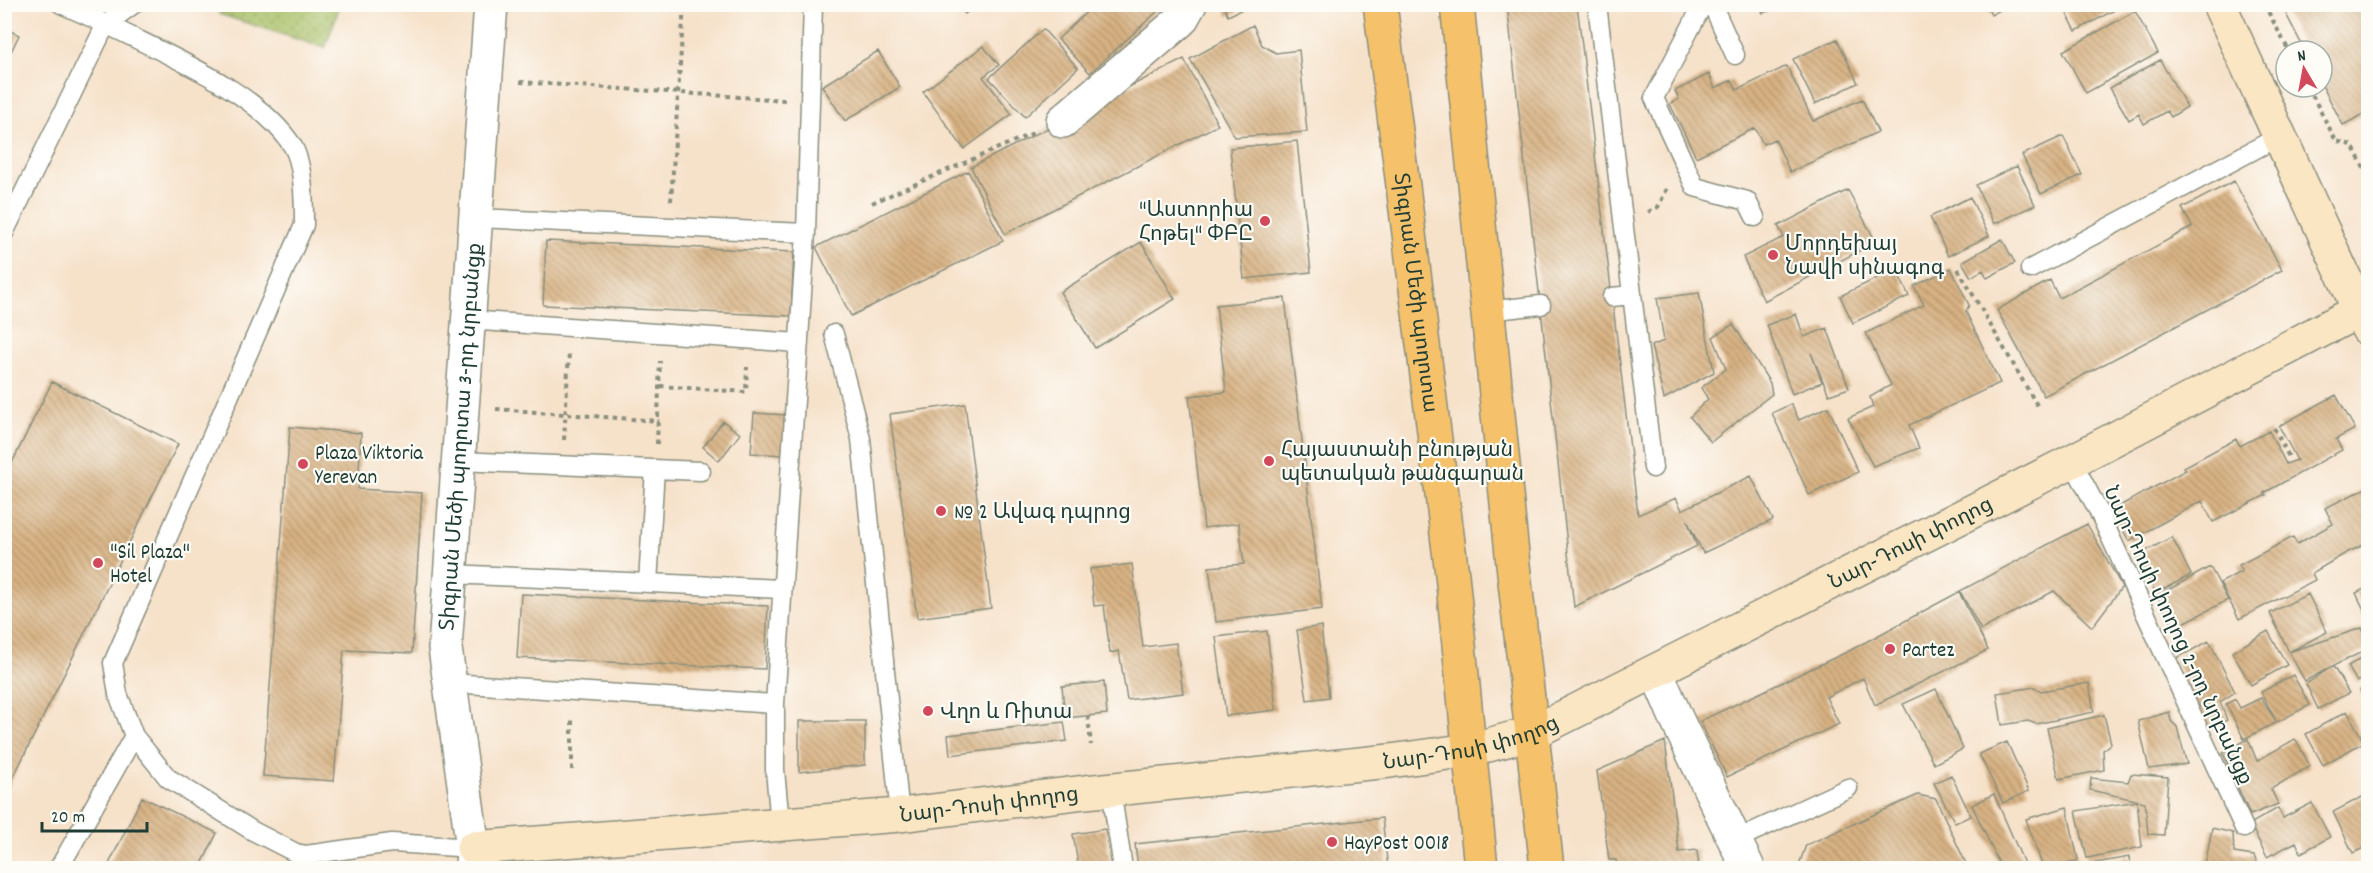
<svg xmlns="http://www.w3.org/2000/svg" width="2373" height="873" font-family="Dekko,'Noto Sans Armenian',sans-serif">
<defs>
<pattern id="grass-dots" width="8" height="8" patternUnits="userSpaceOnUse" patternTransform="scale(1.5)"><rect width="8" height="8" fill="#a6bd62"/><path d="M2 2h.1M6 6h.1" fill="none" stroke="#879b52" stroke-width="1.8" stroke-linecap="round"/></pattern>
<pattern id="building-back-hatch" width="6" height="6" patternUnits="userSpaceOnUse" patternTransform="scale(1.5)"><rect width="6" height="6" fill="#d8b283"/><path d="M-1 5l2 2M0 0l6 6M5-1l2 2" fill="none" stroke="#af926c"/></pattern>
</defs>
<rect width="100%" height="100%" fill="#fdfcf7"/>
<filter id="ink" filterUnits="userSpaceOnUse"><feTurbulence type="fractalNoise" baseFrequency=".0167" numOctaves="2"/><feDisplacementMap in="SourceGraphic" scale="12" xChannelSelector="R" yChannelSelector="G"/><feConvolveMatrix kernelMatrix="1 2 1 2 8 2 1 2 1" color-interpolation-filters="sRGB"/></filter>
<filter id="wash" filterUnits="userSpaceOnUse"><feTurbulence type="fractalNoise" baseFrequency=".008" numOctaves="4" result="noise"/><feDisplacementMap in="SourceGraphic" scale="24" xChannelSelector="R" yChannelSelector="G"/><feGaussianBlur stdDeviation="1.35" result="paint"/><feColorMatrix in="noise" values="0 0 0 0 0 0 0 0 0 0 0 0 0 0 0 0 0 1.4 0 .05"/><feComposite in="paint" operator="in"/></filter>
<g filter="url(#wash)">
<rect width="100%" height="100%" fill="#f6e1c9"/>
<path fill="url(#grass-dots)" stroke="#627d4b" stroke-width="1.5" d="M222,5V4L340,5L325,48L219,14Z"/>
<g id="blocks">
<path fill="url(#building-back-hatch)" d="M957,4H977L965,14Z
M1095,4H1155L1160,9L1090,73L1058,39Z
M1223,4H1253L1228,16Z
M1507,4H1577L1638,515L1676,498L1682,510L1751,476L1773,520L1703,553L1687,520L1697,546L1574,607Z
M1759,4H1783L1763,13Z
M1986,4H2011L1991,15Z
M2062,4H2119L2120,7L2076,31Z
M2281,4H2368V112L2343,125L2322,85V51H2305Z
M2135,11L2158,53L2086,93L2063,51Z
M1253,25L1262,45L1276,53L1299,50L1307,132L1235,137L1190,59Z
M4,28L19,35L4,66Z
M1043,29L1078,68L1025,117L989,78Z
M1837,39L1858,83L1815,104L1793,59Z
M983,46L999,65L983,77L1012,114L964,149L923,92Z
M878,51L900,87L845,121L822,86Z
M1184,59L1218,125L1005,234L971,167Z
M2160,60L2187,107L2171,117L2167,111L2144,124L2139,114L2129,120L2110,88Z
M1787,66L1813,121L1862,99L1878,132L1790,172L1775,139L1763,144L1755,128L1696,157L1670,104L1679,99L1675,91L1709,74L1715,88L1732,80L1737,90Z
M2063,136L2082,175L2041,194L2022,155Z
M1297,141L1311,272L1244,279L1230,148Z
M2017,166L2035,205L1994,224L1976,185Z
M968,171L1003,241L851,316L816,247Z
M2234,181L2282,270L2044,396L1997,310L2050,280L2059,298L2192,227L2182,208Z
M1848,190L1876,242L1764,301L1743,257L1784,237L1778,226Z
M1970,197L1989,236L1948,256L1930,217Z
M2002,239L2015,263L1987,278L1983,270L1971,277L1962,262Z
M546,241L794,252L791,316L543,305Z
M1141,242L1175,299L1095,348L1060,292Z
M1951,268L1969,305L1966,312L2000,383L1909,425L1919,448L1873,466L1848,418L1873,407L1870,397L1891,385L1866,333L1924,305L1914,286Z
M1896,269L1909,296L1853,323L1840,296Z
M1699,293L1714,372L1664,399L1651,346L1664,341L1657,298Z
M1285,298L1322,609L1216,622L1209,567L1244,564L1239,523L1204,528L1189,396L1226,392L1216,305Z
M1796,314L1804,337L1827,328L1849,388L1829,395L1811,353L1822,382L1792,394L1767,325Z
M1733,324L1770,383L1772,394L1711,442L1690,417L1708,399L1701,388L1726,369L1713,337Z
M52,382L178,444L5,794V477Z
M2336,395L2355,429L2336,439L2342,450L2264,493L2266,495L2213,522L2202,501L2129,541L2112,510L2186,470L2184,467L2236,439L2240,446L2269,431L2286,464L2297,460L2279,426Z
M965,404L991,608L917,618L890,414Z
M1791,404L1799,420L1828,407L1858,472L1809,495L1772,413Z
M754,413L787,415L784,455L751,453Z
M723,421L740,434L719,461L703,447Z
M290,427L361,433L358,489L422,493L412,653L344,650L334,781L263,776Z
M2368,487V543L2346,553L2312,573L2315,580L2239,619L2220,583L2242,571L2239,565L2293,537L2297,544L2333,524L2325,508Z
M2087,524L2122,587L2092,627L2054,591L1981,630L1960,591Z
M2172,537L2191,575L2156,593L2136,556Z
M1132,564L1143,647L1176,643L1183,693L1127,700L1119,651L1110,653L1104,605L1094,606L1090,569Z
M2210,567L2228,600L2174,628L2157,596Z
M2368,587V618L2356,593Z
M1959,592L1988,650L1875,705L1863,678L1826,697L1839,724L1727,777L1700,721L1849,651Z
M521,594L768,606L765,669L517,658Z
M2308,594L2327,632L2289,652L2362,628L2368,642V649L2333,666L2349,693L2318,709L2306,684L2333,666L2305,681L2289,652L2270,613Z
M1321,626L1329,697L1307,700L1297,630Z
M1267,631L1276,710L1226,716L1216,637Z
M2268,631L2287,665L2251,685L2232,652Z
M2209,641L2235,692L2220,702L2227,720L2208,729L2175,659Z
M2368,654V676L2357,682L2348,666Z
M2293,675L2310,705L2244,739L2226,704L2235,699L2240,708L2261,698L2276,721L2261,692Z
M1104,682L1107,714L1065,718L1062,686Z
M2089,683L2094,712L2036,724L2028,721L2002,725L1997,693L2035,687L2041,691Z
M2368,686V708L2360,690Z
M1936,689L1963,749L1934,764L1903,704Z
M2347,711L2364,742L2323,765L2306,734Z
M2169,712L2171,721L2177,727L2187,764L2149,769L2138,721Z
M2104,715L2111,743L2103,750L2104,770L2059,779L2047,728Z
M799,721H865V765L799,772Z
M1064,722L1067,741L950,755L948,735Z
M2248,739L2257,761L2295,739L2310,766L2271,789L2278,804L2250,815L2223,753Z
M1665,741L1679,852L1697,850L1699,868H1617L1616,860H1609L1597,771Z
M2007,742L2029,791L2003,803L1979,754Z
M2131,774L2168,777L2164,835L2148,834L2145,802L2090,790L2091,778L2128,782Z
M1951,775L1971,816L1955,823L1934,783Z
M1994,794L2026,868H2001L1972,805Z
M2368,794V846L2353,853L2333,812Z
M1918,795L1936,799L1968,868H1803L1800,862L1806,845Z
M142,797L217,833L200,868H107Z
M2137,801L2142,847L2087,858L2076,811Z
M2312,803L2330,837L2301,853L2296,842L2267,857L2250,824L2278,808L2283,818Z
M2067,807L2078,860L2058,868H2043L2026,819Z
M1382,818L1388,868H1138L1135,844Z
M2212,828L2233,833L2234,853L2254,856L2259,868H2195L2205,866Z
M1105,829L1111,868H1060V867L1078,864L1073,834Z
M2129,857L2131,868H2073V867Z"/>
</g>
</g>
<g filter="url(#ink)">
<use href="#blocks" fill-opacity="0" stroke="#8a8f7e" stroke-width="1.5"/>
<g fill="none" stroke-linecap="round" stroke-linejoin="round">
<g stroke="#8a8f7e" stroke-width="21">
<path id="lane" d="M61,4L106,24L134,4
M1597,4L1653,468
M1703,4L1654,98L1695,187L1747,201L1755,217
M1712,4L1735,55
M476,218L806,233
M4,233L106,24C164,54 255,89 292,145C304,164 304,203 304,225L113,663L118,694L134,736L168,778L253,831L296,853L306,855L392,843L473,848
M2030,269L2280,136
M1612,297L1632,295
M1487,311L1541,305
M468,320L799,343
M834,334L861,439L900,815
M458,461L701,471
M2072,461L2098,510L2244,828
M450,574L781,589
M648,583L655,469
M450,683L775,704V770L780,824
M775,704L806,233L813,4
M1111,790L1123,868
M1735,840L1848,788
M59,868L134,736"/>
</g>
<g stroke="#8a8f7e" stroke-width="36">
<g id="street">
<path d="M1063,121L1181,20L1190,4"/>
<path d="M1656,671L1677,720L1748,868"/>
<path id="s1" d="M472,868L473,848L445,648L491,4"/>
</g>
</g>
<g stroke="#8a8f7e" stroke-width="36">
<g id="secondary">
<path d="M2219,4L2368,329"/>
<path id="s2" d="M473,848L900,815L1085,792L1390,761L1470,750L1532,733L2072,461L2368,306"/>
</g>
</g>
<g stroke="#8a8f7e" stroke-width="36">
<g id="primary">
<path id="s3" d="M1380,4L1452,574L1481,868"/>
<path d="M1457,4L1513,564L1547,868"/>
</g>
</g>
<path stroke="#8a8f7e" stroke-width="4" stroke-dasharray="4.5 4.5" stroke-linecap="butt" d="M2264,4L2289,51
M520,82L785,100
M2308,87L2336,141L2352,145L2368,176
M671,201L684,4
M872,203L1033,133
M1648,212L1658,207L1667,189
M1958,269L2038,407
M660,386L746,392L747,367
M496,409L659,421
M2274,428L2289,457
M564,440L569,352
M657,444L660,361
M1088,716L1091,745
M572,770V717"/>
<use href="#lane" stroke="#fff" stroke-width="18"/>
<use href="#street" stroke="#fff" stroke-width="33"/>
<use href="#secondary" stroke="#fbe6c4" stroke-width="33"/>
<use href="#primary" stroke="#f5c16b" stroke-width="33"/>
</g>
</g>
<g fill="#d1495b" stroke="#fdfcf7" stroke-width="2">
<circle cx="1265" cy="221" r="6"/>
<circle cx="1773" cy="255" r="6"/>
<circle cx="1269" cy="461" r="6"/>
<circle cx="303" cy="464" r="6"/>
<circle cx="941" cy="511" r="6"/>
<circle cx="98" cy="563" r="6"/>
<circle cx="1890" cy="649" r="6"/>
<circle cx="928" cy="711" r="6"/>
<circle cx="1332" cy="842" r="6"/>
</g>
<g text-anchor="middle" stroke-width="4.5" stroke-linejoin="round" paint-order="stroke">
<g font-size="21" fill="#1f3d34" stroke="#fdfcf7" text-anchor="start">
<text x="1253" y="216" text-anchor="end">"Աստորիա<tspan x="1253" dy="24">Հոթել" ՓԲԸ</tspan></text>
<text x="1785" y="250">Մորդեխայ<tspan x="1785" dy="24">Նավի սինագոգ</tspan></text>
<text x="1281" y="456">Հայաստանի բնության<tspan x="1281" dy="24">պետական թանգարան</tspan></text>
<text x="315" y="459">Plaza Viktoria<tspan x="315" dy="24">Yerevan</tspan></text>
<text x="953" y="518">№ 2 Ավագ դպրոց</text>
<text x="110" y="558">"Sil Plaza"<tspan x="110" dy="24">Hotel</tspan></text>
<text x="1902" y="656">Partez</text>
<text x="940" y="718">Վղո և Ռիտա</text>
<text x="1344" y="849">HayPost 0018</text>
</g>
<g font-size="21" fill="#1f3d34" stroke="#fdfcf7">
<text dy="7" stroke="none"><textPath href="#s3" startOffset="291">Տիգրան Մեծի պողոտա</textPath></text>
<text dy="7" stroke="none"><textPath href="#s1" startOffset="434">Տիգրան Մեծի պողոտա 3-րդ նրբանցք</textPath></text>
<text dy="7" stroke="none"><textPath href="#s2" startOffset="1490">Նար-Դոսի փողոց</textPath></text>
<text transform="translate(2179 635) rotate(65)" y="7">Նար-Դոսի փողոց 2-րդ նրբանցք</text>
<text dy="7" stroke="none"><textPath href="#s2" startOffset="1004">Նար-Դոսի փողոց</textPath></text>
<text dy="7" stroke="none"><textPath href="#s2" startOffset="518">Նար-Դոսի փողոց</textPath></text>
</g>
</g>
<rect width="2373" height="873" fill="none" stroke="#fdfcf7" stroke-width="24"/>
<g transform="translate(2304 69) rotate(350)"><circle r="28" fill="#fdfcf7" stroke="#a4b0a9" stroke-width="1.5"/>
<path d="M0-4.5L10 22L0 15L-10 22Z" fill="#d1495b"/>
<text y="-9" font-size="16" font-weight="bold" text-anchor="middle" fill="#1f3d34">N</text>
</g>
<path d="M42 822v9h105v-9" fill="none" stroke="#1f3d34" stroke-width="3"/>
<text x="51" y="822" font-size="18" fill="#1f3d34" stroke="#fdfcf7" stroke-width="4.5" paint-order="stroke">20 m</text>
</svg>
